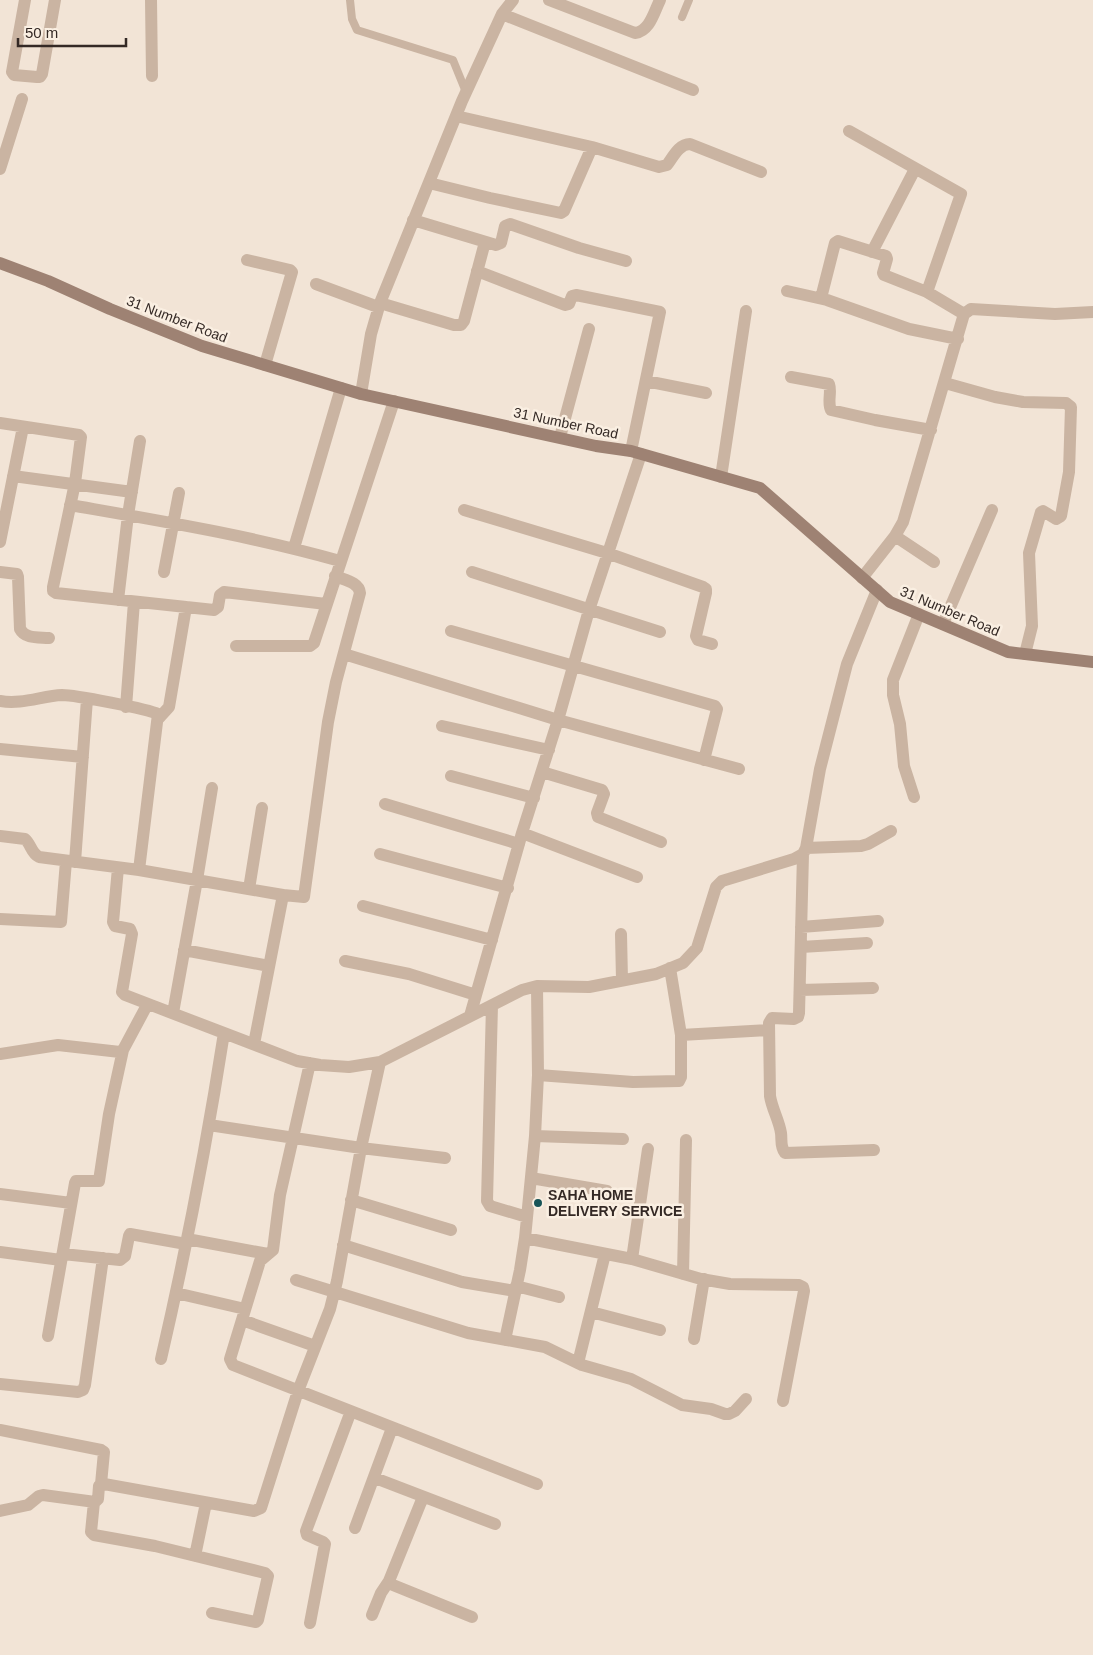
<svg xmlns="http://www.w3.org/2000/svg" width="1093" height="1655" font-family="Helvetica,sans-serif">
<rect width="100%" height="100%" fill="#f2e4d6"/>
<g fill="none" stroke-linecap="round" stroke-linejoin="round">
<path stroke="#cab4a2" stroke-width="8" d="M350,0L352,19L357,30L453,60L466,92
M682,17L689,0"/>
<path stroke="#cab4a2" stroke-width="12" d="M25,0L12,72L14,75L37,77H40L42,74L55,0
M151,0L152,76
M549,0L635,33C650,31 654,12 660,0
M502,14L693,90
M456,116L592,147L659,167L667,165C673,157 679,144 690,144L761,172
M849,131L961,194L927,292
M0,169L22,99
M429,183L490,198L561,213L564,211L592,147
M413,220L496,245L501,243L505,226L510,224L579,248L626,261
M872,252L915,169
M247,260L290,270L292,272L265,365
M477,271L565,305L569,304L572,296L576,295L660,312L631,451
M316,284L378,307
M787,291L827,300L909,329L958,339
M821,298L835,243L838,241L886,256L887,259L883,273L884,275L927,292L964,314
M380,303L454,325H461L464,321L485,242
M791,377L829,384C832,392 827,402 831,410L875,420L931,430
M646,381L706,393
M945,383L995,397L1023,402L1066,403L1071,407L1069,472L1061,516L1056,519L1043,511L1041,512L1029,553L1032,626L1025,654
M361,394L371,334L380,303L462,101L502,14L513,0
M0,423L79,435L81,437L75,483L53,587V591L56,593L214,610L218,607L220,595L224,592L326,604
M560,437L589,329
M13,476L132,492
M721,477L746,311
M70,505C161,521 252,536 340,561
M464,510L607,553L703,587L706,589V593L696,636L698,640L712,644
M895,536L934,562
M0,542L23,427
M294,548L341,388
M0,572L17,574L18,577L20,629C25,639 39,637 49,638
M164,572L179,493
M472,572L660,632
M862,578L895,536L903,522L964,314L971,309L1055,314L1093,312
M118,600L128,515L140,441
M943,624L992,510
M451,631L715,706L717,709L704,760
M236,646H310L314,643L394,401
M344,654L558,720L739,769
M0,701C21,705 42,696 62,695C75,695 148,709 158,714L139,870
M126,707L134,602
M159,718L169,707L186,607
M442,726L549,750
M0,749L83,757
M542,772L602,790L604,794L597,813L598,817L661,842
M451,776L534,798
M914,797L904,766L900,724L893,695V680L919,614
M385,804L519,844
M522,833L637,877
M0,836L25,839C31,844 31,853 39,857L139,870L283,895L304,897L328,722L336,682L360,593C359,582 344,580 335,576
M806,848L861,846L868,844L891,831
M380,854L508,888
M803,854L799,1013L798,1017L794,1019L772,1018L769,1023L770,1096C772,1109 779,1120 781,1133C782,1140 780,1147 785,1153L874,1150
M75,862L87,699
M118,868L113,922L115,926L130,929L132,934L122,992L125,995L151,1005
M249,889L262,808
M363,906L492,940
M0,919L61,922L66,861
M801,927L878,921
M621,934L622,980
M801,947L867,943
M184,950L269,966
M345,961L409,974L476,995
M670,968L681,1035L769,1030
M800,990L873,988
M492,1005L487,1201L490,1206L527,1217
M173,1013L197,880L212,788
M470,1016L522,833L558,720L589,610L641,454
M254,1044L283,895
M0,1054L58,1045L120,1052L123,1050L146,1007L151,1005L297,1061L320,1065L349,1067L380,1062L522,990L537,986L589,987L656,974L683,963L697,948L716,887L722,881L794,859L803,854L806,848L820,769L847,664L877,590
M310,1063L280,1195L273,1250L260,1261L230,1359L233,1365L537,1484
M538,1075L633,1082L679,1081L681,1077V1035
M209,1125L361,1148L445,1158
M535,1136L623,1139
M531,1178L607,1191
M0,1194L71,1203
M351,1200L451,1230
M525,1238L632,1259L701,1279L730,1284L799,1285L803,1287L804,1291L783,1401
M187,1239L268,1254
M343,1245L462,1282L515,1291
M0,1252L61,1260
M63,1254L120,1260L125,1256L129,1236L130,1234L186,1244
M632,1259L648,1149
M683,1274L686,1140
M296,1280L468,1333L545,1347L582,1365L631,1379L682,1405L711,1409L725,1414H729L735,1411L746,1399
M516,1286L559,1297
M176,1293L245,1309
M591,1312L660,1330
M242,1320L315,1346
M48,1336L75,1183L76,1181H99L109,1114L123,1050
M694,1339L704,1279
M505,1340L520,1270L525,1238L535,1136L538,1075L537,986
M161,1359C186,1251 207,1142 224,1033
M578,1363L605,1254
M0,1384L78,1392L83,1390L85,1385L103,1258
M0,1430L101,1450L104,1452L101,1484
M375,1478L495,1524
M94,1502L91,1532L94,1535L155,1546L265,1573L268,1576L258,1620L256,1622L212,1613
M0,1511L28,1505L39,1496L43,1495L95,1502L98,1499L99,1486L104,1484L254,1511L261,1508L298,1391L330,1309L337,1281L361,1148L380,1062
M355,1528L392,1428
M195,1556L206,1503
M388,1583L472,1617
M372,1615L381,1593L389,1581L423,1497
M310,1623L325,1544L323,1542L307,1535L306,1531L351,1411"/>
<path stroke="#9e8273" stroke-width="12" d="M0,263L48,281L110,309L202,346L361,394L596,446L631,451L760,488L890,602L1008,652L1093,662"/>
</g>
<circle fill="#185457" stroke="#faefe2" stroke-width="2" cx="538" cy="1203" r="5"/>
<g text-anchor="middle" stroke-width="5" stroke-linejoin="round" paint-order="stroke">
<g font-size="14" fill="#342925" stroke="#faefe2">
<text transform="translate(177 319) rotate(21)" y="5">31 Number Road</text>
<text transform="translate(566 423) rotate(12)" y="5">31 Number Road</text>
<text transform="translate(950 611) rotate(23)" y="5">31 Number Road</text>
</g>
<g font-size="14" font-weight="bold" fill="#342925" stroke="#faefe2" text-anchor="start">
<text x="548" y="1200">SAHA HOME<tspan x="548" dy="16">DELIVERY SERVICE</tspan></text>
</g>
</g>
<path d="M18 38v8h108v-8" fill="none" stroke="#342925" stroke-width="2.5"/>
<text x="25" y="38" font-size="15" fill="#342925" stroke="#faefe2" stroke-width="4" paint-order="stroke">50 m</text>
</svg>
